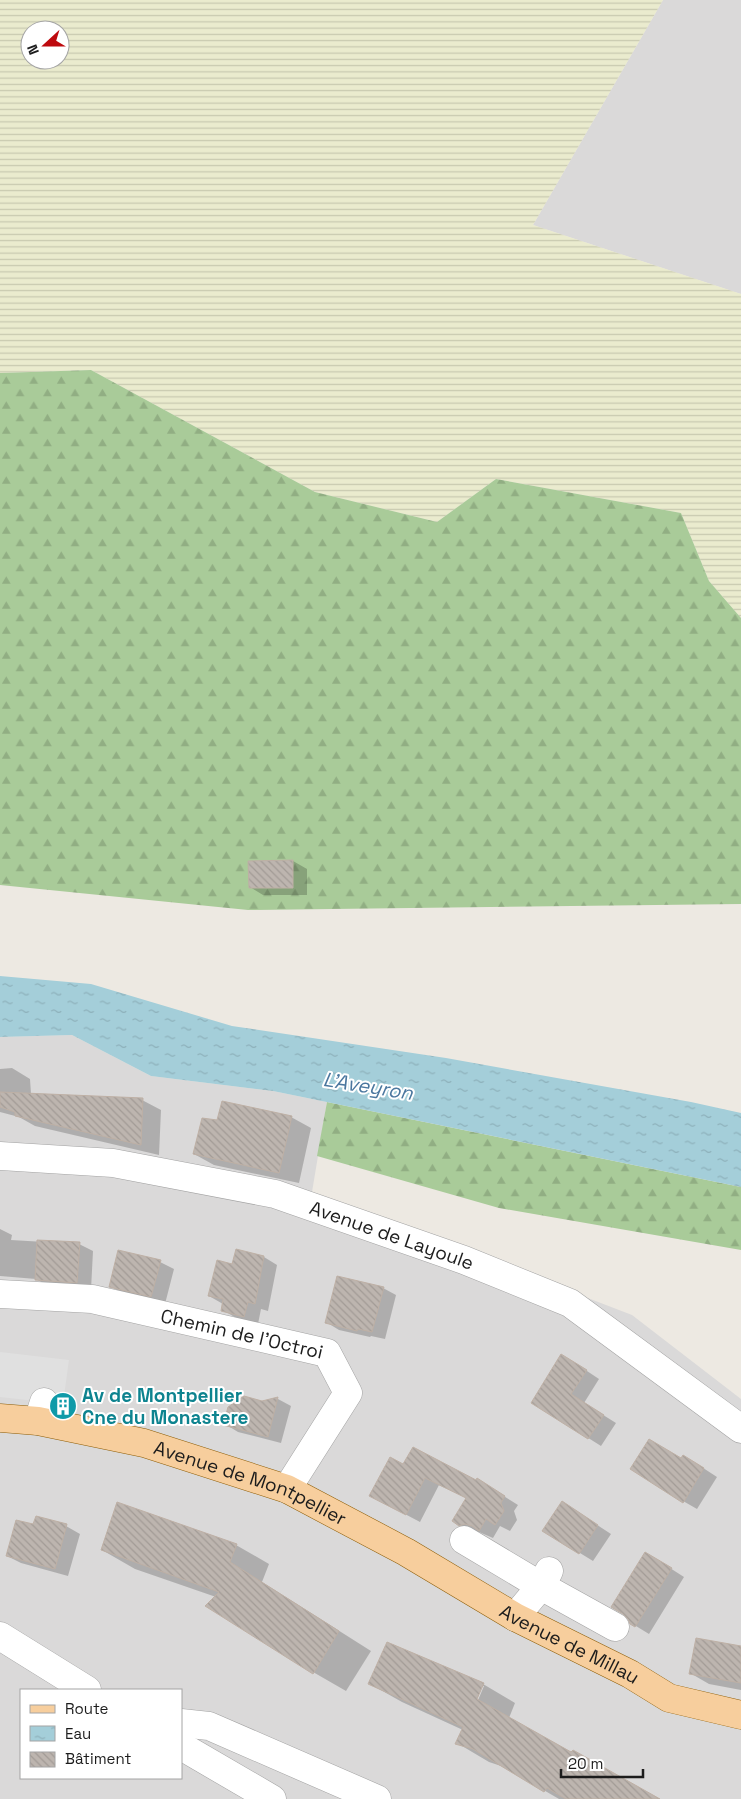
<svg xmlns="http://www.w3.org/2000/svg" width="741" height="1799" font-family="'Space Grotesk',sans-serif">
<defs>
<pattern id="farmland-rules" width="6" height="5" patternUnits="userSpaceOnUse" patternTransform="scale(1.25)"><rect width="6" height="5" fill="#eaebce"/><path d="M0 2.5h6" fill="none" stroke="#c8c9b0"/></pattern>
<pattern id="forest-firs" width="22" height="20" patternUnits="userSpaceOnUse" patternTransform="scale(1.25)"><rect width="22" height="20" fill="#a9cb99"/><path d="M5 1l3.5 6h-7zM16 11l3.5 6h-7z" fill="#91ae83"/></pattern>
<pattern id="water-ripples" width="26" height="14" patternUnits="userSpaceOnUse" patternTransform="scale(1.25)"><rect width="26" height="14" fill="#a4ced9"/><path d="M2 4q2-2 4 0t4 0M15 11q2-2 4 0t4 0" fill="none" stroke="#8db0ba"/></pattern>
<pattern id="building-back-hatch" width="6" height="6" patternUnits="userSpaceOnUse" patternTransform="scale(1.25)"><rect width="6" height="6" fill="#bdb5af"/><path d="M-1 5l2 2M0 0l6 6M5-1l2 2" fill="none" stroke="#a29b96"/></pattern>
</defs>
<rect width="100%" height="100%" fill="#ede9e2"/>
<path fill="#dad9d9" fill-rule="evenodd" d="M663,0H741V294L533,225Z
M72,1035L151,1076L273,1091L327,1102L312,1192L632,1315L741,1399V1799H0V1037ZM21,1690H181V1778H21Z"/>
<path fill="url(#farmland-rules)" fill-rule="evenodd" d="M0,0H663L533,225L741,294V618L709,581L681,513L496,479L437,522L315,492L91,370L0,373ZM30,30H60V60H30Z"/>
<path fill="url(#forest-firs)" d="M91,370L315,492L437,522L496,479L681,513L709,581L741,618V904L248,910L0,885V373Z
M327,1102L741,1187V1250L499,1208L317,1156Z"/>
<path fill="#e0e0e0" d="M0,1352L69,1360L63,1404L0,1397Z"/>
<path fill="url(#water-ripples)" d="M0,976L91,984L232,1026L446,1058L691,1102L741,1113V1187L273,1091L151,1076L72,1035L0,1037Z"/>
<path fill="#0003" fill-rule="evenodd" d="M293,861L307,869V895H263L250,887Z
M12,1068L30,1079L31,1094L142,1100L161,1110L159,1155L35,1126L19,1117L0,1112V1069Z
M291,1117L311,1128L299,1183L214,1165L194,1154L218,1122Z
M0,1229L12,1235L11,1240L79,1244L93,1251L91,1290L50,1287L36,1279L0,1276Z
M264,1257L277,1265L268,1311L261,1309L258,1324L236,1318L223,1310V1304L209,1296L233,1266Z
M160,1262L174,1269L165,1304L124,1294L110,1286Z
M383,1288L396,1295L385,1339L371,1336L370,1337L339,1330L326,1322Z
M575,1363L599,1379L584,1403L616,1423L601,1446L533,1403Z
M278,1399L291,1406L281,1443L238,1432L225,1424L262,1402Z
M681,1460L697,1464L717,1477L697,1509L683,1501Z
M404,1466L491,1488L518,1505L514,1511L517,1520L510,1531L500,1526L493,1538L479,1532L474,1533L453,1521L467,1498L439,1485L420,1522L384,1503Z
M562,1502L611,1534L593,1561L544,1531Z
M34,1526H66L80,1534L68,1576L21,1563L7,1556Z
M236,1545L269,1564L262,1582L371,1651L346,1691L313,1672L216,1597L135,1569L102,1550Z
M659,1561L684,1577L649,1634L631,1623Z
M741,1647V1690L709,1684L690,1673Z
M370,1684H483L515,1703L509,1718L657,1799H559L504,1767L489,1762L457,1743L463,1730L402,1702ZM481,1686H484L476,1705L474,1704Z"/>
<path fill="url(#building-back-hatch)" stroke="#beb0a5" d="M293,860V888H249L248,861Z
M0,1092L143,1098L141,1145L15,1116V1112L0,1107Z
M222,1101L292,1116L279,1173L193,1154L202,1118L217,1120Z
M37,1240L80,1242L77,1283L35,1280Z
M236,1249L264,1256L255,1304L248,1302L244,1317L221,1311L223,1299L208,1296L217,1260L232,1264Z
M118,1250L161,1260L151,1297L109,1287Z
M337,1276L384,1287L372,1332L358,1329L357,1331L325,1323Z
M561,1354L587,1370L571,1394L604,1415L588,1439L531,1403Z
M244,1396L262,1401L278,1397L268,1437L223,1425L228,1407Z
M649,1439L681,1458L683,1455L704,1468L683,1503L630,1469Z
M413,1447L476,1480L477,1478L505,1496L501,1503L504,1511L495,1525L486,1519L479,1531L472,1526L465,1524L459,1526L452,1521L466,1498L425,1478L406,1515L369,1496L390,1457L403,1464Z
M562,1501L598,1525L579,1554L542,1531Z
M117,1502L237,1544L230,1562L339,1631L313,1674L205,1606L219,1592L101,1550Z
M36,1516L67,1524L55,1569L6,1556L16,1520L33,1524Z
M645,1552L672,1568L635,1627L630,1624L628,1619L623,1614L611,1607Z
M696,1638L741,1646V1683L689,1674Z
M387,1642L484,1683L477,1699L571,1752L573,1750L660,1799H566L547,1788L544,1792L473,1749L455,1744L463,1727L368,1684Z"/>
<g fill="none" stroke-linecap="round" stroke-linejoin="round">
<g stroke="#a3a3a3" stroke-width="29">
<g id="minor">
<path id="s1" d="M0,1156L113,1163L275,1194L464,1260L570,1303L741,1429"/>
<path id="s2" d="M0,1294L92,1299L327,1353L348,1393L287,1489"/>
<path d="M38,1421L44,1402"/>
<path d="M464,1540L541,1586L615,1627"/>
<path d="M515,1617L541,1586L549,1571"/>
<path d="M0,1636L87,1690"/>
<path d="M181,1723L209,1726L377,1799"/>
<path d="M181,1746L272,1799"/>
</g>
</g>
<g stroke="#8d5d07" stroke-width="29">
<g id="major">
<path id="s3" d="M0,1418L38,1421L144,1443L287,1489L406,1552L515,1617L630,1674L669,1698L741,1715"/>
</g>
</g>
<use href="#minor" stroke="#fff" stroke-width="28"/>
<use href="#major" stroke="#f7ce9d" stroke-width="28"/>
</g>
<defs>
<g id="building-disc" transform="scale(1.4375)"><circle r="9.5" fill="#0f9aa8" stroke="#fff"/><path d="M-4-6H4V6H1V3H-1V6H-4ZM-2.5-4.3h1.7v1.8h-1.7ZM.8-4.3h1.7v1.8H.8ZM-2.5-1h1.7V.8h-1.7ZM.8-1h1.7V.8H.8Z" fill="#fff"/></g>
</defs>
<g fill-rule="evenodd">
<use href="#building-disc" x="63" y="1406"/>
</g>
<g text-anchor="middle" stroke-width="4" stroke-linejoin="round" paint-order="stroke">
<g font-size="19" fill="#1c1c1c" stroke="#fff">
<text dy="7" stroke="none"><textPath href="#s1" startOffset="402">Avenue de Layoule</textPath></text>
<text dy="7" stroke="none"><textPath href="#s2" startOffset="246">Chemin de l'Octroi</textPath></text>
<text dy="7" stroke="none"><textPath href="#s3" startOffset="260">Avenue de Montpellier</textPath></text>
<text dy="7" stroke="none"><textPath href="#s3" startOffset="619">Avenue de Millau</textPath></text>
</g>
<g font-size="19" font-weight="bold" fill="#0d838f" stroke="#fff" text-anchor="start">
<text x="82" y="1402">Av de Montpellier<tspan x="82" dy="22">Cne du Monastere</tspan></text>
</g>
<g font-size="20" font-style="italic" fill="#4b779f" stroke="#fff">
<text transform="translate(368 1086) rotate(9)" y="7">L'Aveyron</text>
</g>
</g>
<rect x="20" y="1689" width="162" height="90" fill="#ffffff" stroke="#a4a4a4"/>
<rect x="30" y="1705" width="25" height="8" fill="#f7ce9d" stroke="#a4a4a4"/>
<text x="65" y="1714" font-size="15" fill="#1c1c1c">Route</text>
<rect x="30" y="1726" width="25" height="15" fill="url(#water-ripples)" stroke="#a4a4a4"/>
<text x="65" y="1739" font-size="15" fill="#1c1c1c">Eau</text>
<rect x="30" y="1752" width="25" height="15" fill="url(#building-back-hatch)" stroke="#a4a4a4"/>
<text x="65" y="1764" font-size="15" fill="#1c1c1c">Bâtiment</text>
<g transform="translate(45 45) rotate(249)"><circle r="24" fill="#ffffff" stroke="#a4a4a4"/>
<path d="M0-4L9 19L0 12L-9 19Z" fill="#be0a0e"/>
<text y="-8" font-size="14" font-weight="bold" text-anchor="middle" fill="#1c1c1c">N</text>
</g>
<path d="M561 1769v8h82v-8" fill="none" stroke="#1c1c1c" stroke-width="2.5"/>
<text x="568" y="1769" font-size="15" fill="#1c1c1c" stroke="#ffffff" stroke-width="4" paint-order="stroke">20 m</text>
</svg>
